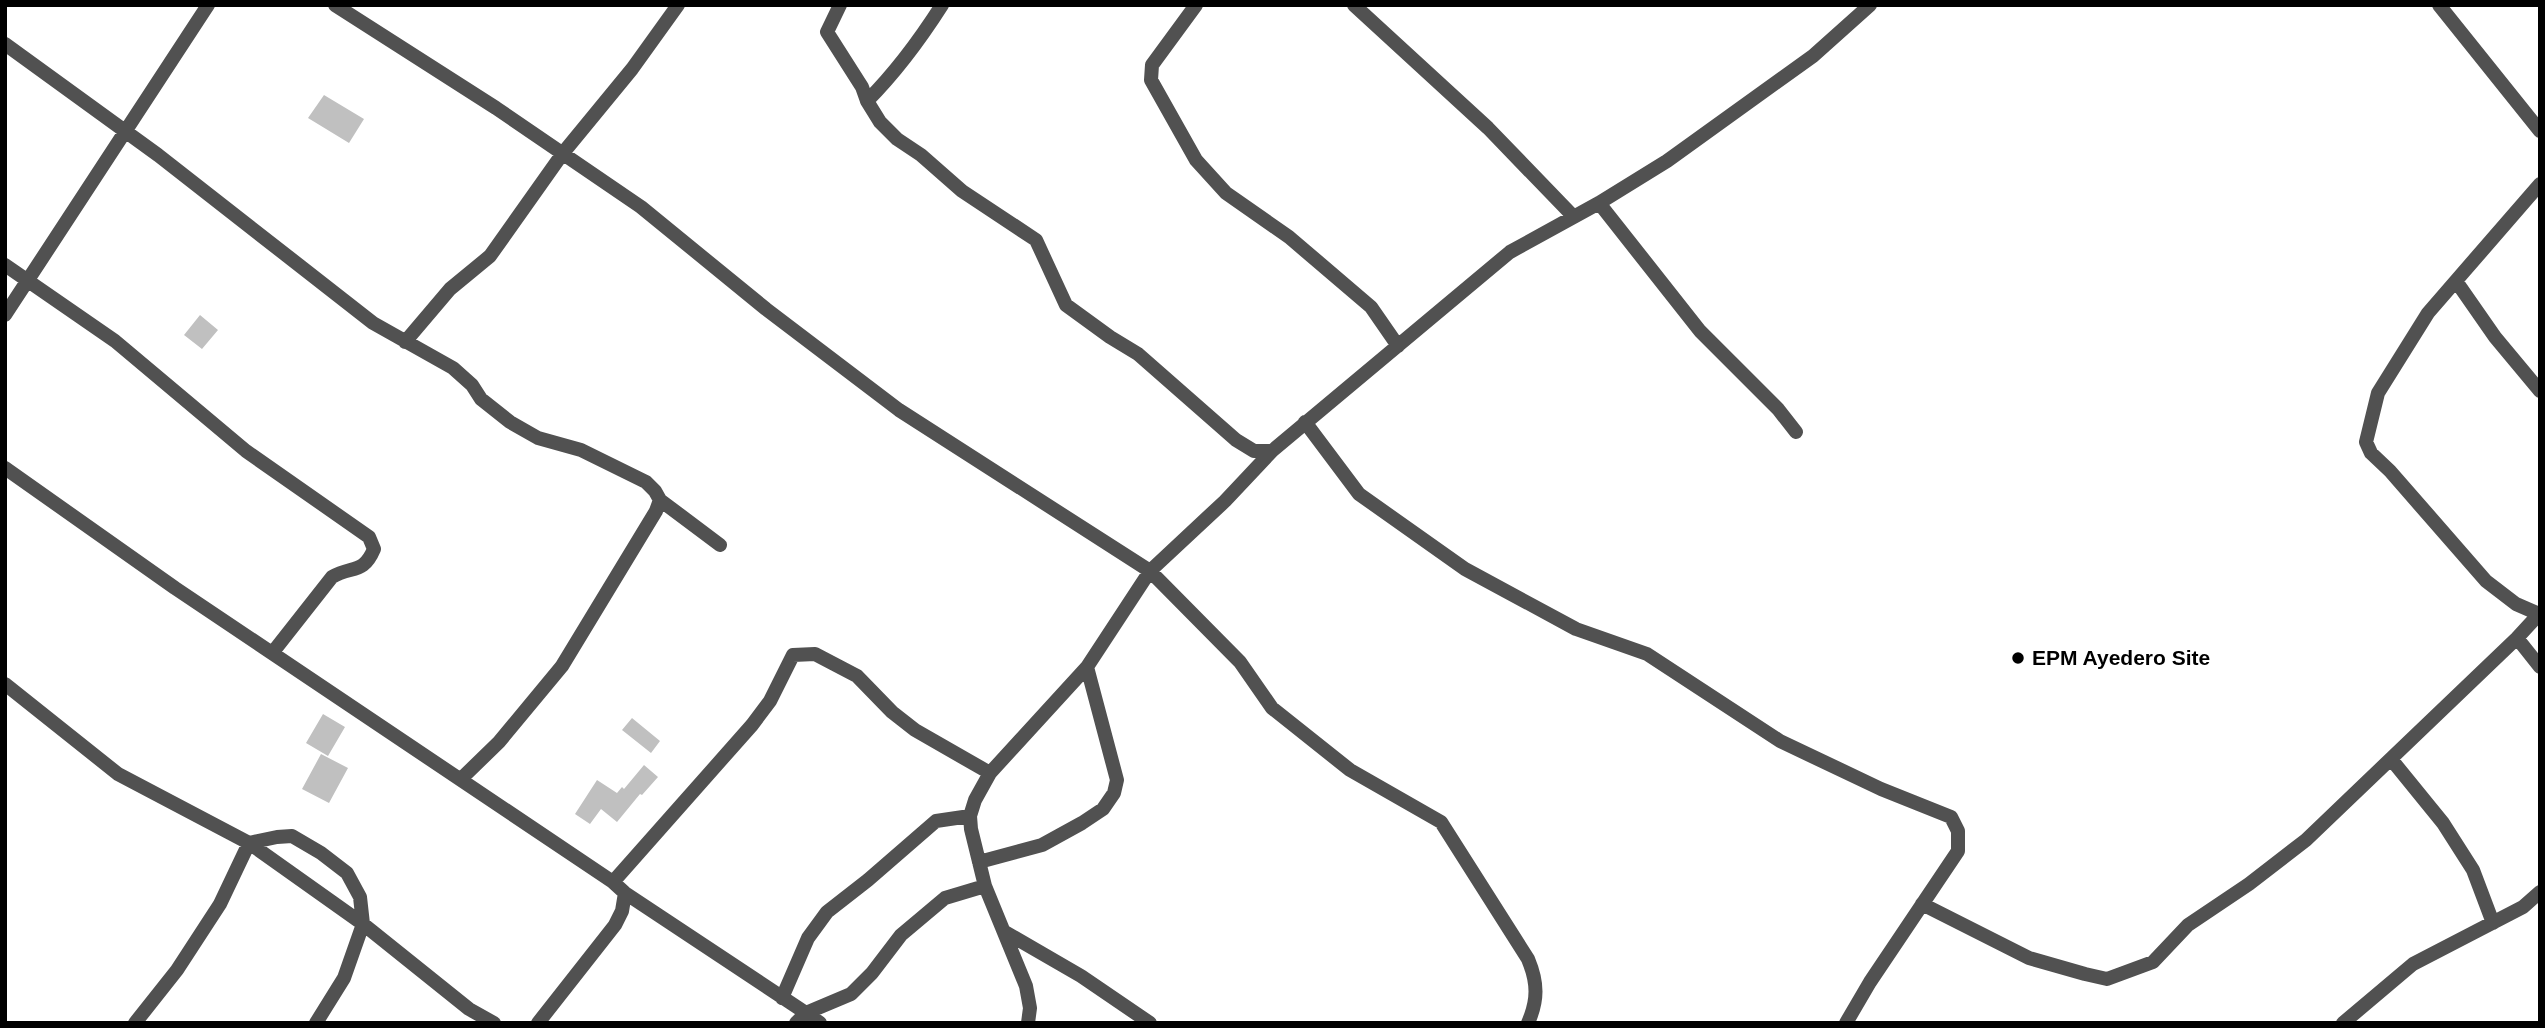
<svg xmlns="http://www.w3.org/2000/svg" width="2545" height="1028" font-family="Arial,sans-serif">
<rect width="100%" height="100%" fill="#fff"/>
<path fill="#c0c0c0" d="M324,95L364,119L349,143L308,118Z
M200,315L218,330L202,349L184,335Z
M323,714L345,727L328,756L306,743Z
M632,718L660,741L651,753L622,730Z
M321,754L348,768L329,803L302,789Z
M644,765L658,777L642,795L640,794L617,822L601,809L590,824L575,814L597,780L617,793L622,787L624,789Z"/>
<g fill="none" stroke-linecap="round" stroke-linejoin="round">
<path stroke="#515151" stroke-width="14" d="M335,5L496,108L641,207L766,309L899,410L1150,571L1240,662L1272,708L1350,770L1441,822L1528,959C1538,983 1538,1000 1528,1023
M840,5L827,32L862,87L867,101
M942,5C919,41 896,72 867,101L880,122L897,139L921,155L962,191L1036,240L1066,305L1110,337L1138,354L1236,440L1254,451H1272
M1196,5L1152,65L1151,80L1196,160L1226,193L1289,237L1371,307L1398,346
M1354,5L1488,128L1573,216
M2439,5L2540,131
M5,44L158,155L373,323L453,368L472,385L481,399L510,422L538,438L581,450L646,482L655,491L660,500L656,511L562,666L499,742L462,778
M1599,203L1700,331L1778,409L1796,432
M5,265L115,341L246,451L369,537L374,549C363,575 352,565 332,577L273,652
M2456,281L2495,337L2540,391
M5,315L208,5
M405,342L450,289L490,256L563,153L632,69L678,5
M1305,422L1359,494L1465,569L1576,629L1647,654L1780,741L1881,789L1951,817L1958,831V851L1870,982L1846,1023
M5,468L175,588L613,882L625,893L806,1013L796,1023
M660,500L720,545
M2539,614L2516,604L2486,581L2390,471L2371,453L2366,442L2378,393L2428,313L2540,184
M2517,638L2540,667
M5,684L118,774L249,843L363,924L469,1009L494,1023
M2391,759L2443,823L2473,870L2493,923
M249,843L277,837L292,836L321,853L347,873L360,897L363,924L344,978L316,1023
M979,862L1042,845L1082,823L1103,809L1114,793L1117,780L1087,667
M613,882L752,725L770,701L793,655L815,654L857,676L892,712L915,730L990,773
M1922,904L2029,958L2085,974L2107,979L2153,962L2188,925L2249,884L2306,840L2517,638L2540,613
M1005,932L1081,976L1150,1023
M782,998L808,938L827,912L868,880L936,821L970,816
M135,1023L177,970L220,904L249,843
M538,1023L615,925L622,911L625,893
M820,1023L806,1013L851,994L872,973L901,935L945,898L985,886
M1028,1023L1030,1008L1026,986L985,886L971,829L970,816L975,800L990,773L1087,667L1150,571L1225,501L1272,451L1510,252L1599,203L1667,161L1813,56L1870,5
M2343,1023L2413,964L2523,907L2540,892"/>
</g>
<circle fill="#000" stroke="#fff" stroke-width="2.5" cx="2018" cy="658" r="7"/>
<g text-anchor="middle" stroke-width="6" stroke-linejoin="round" paint-order="stroke">
<g font-size="21" font-weight="bold" fill="#000" stroke="#fff" text-anchor="start">
<text x="2032" y="665">EPM Ayedero Site</text>
</g>
</g>
<rect width="2545" height="1028" fill="none" stroke="#000000" stroke-width="14"/>
</svg>
